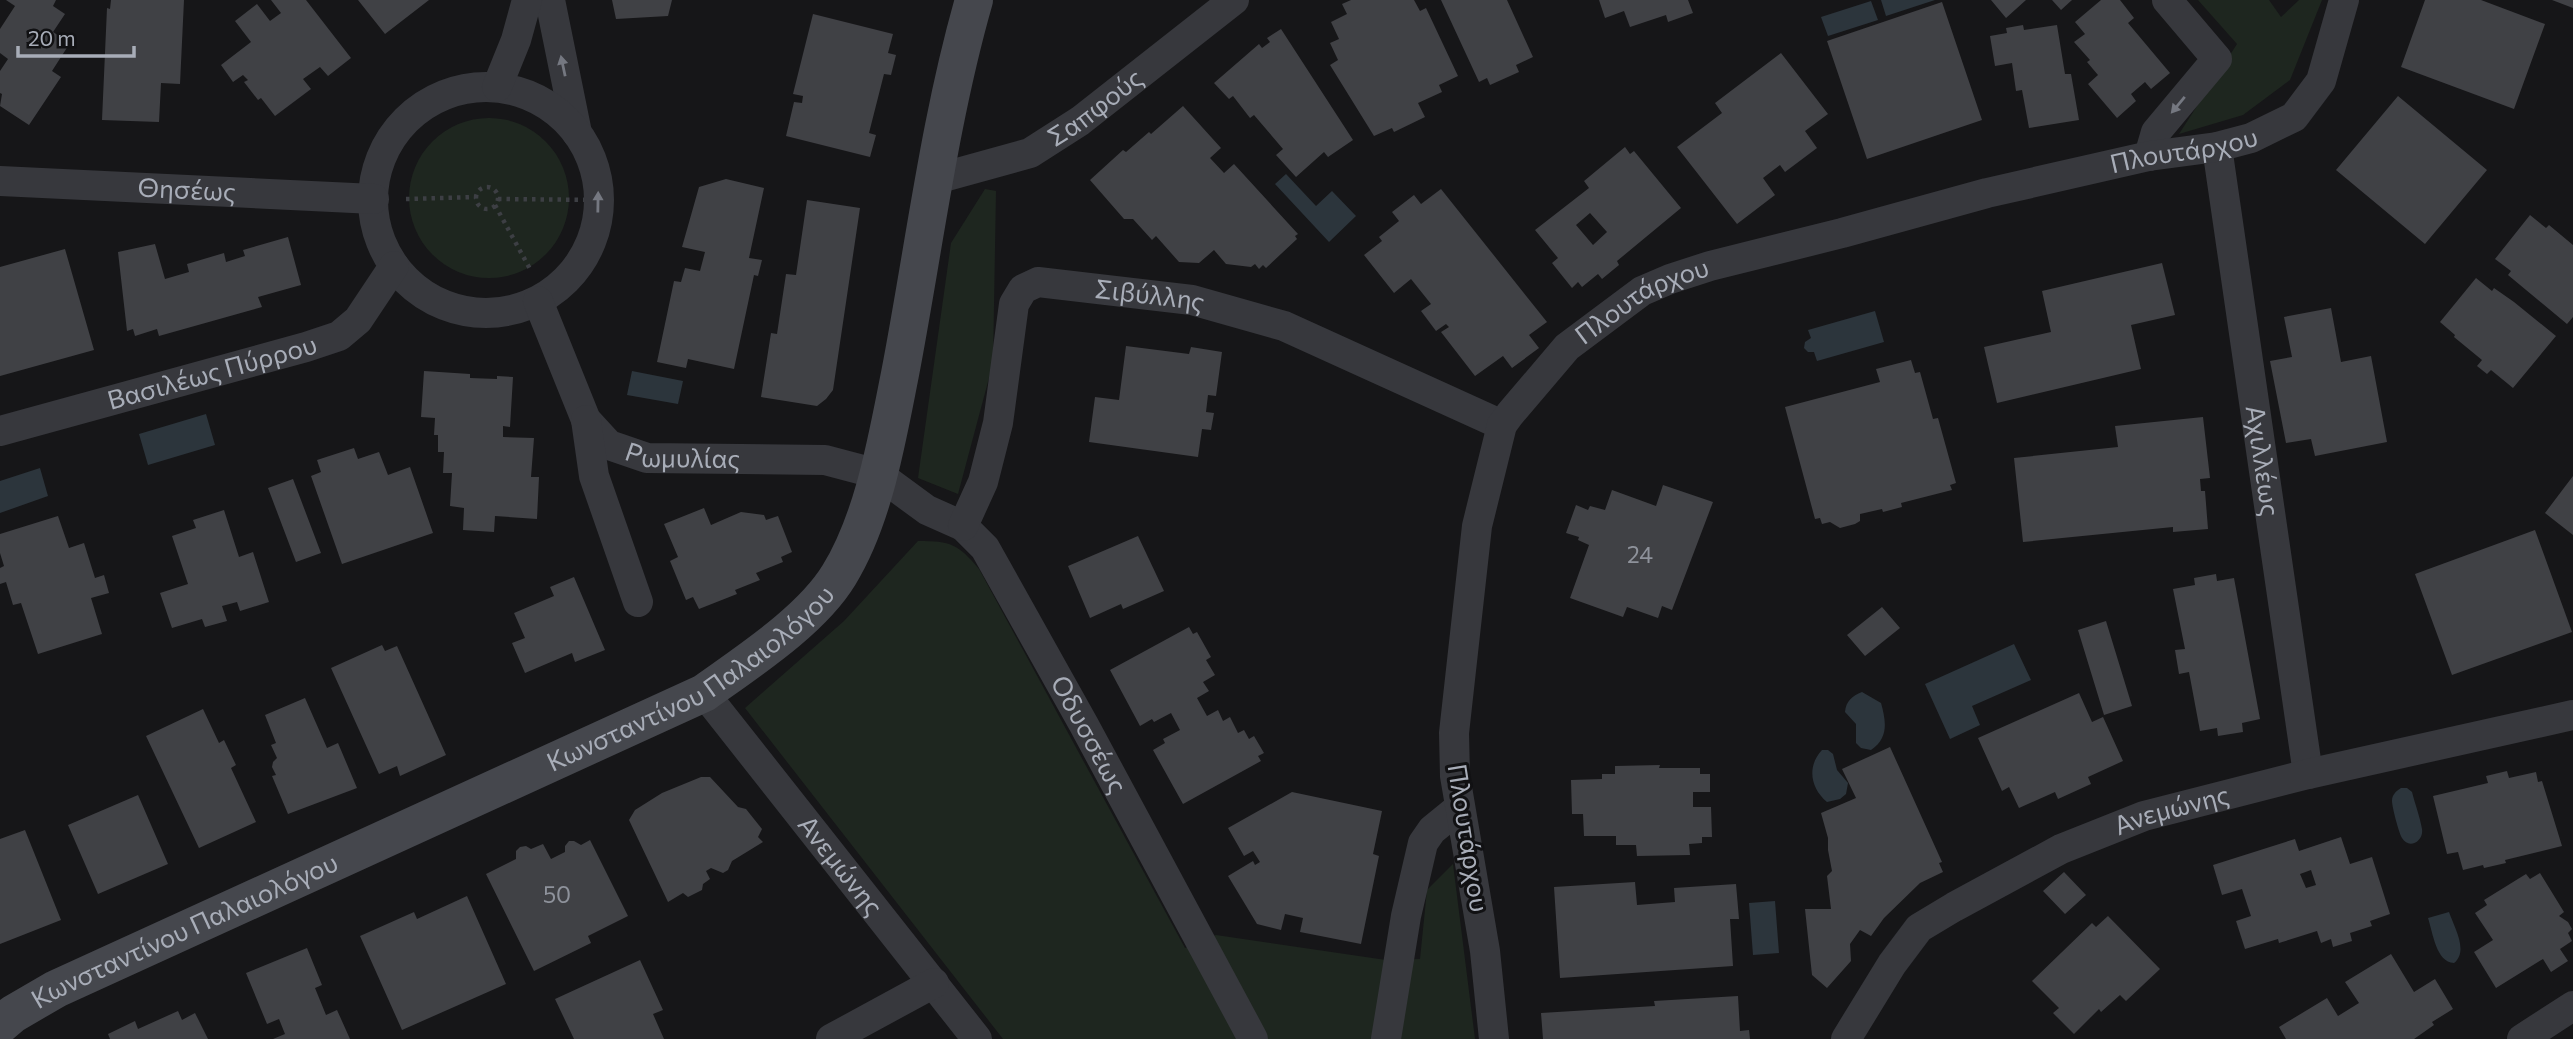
<svg xmlns="http://www.w3.org/2000/svg" width="2573" height="1039" font-family="Commissioner,sans-serif">
<rect width="100%" height="100%" fill="#161618"/>
<path fill="#1e261f" d="M2198,0H2269L2281,17L2299,0H2322L2290,80L2243,115L2179,134L2237,44Z
M409 198a80 80 0 1 1 160 0a80 80 0 1 1-160 0Z
M985,189L996,191L993,363L958,494L918,478L951,243Z
M918,541C951,541 958,544 979,569L1185,948L1216,935L1386,960L1420,959L1427,890L1453,864L1475,1039H1003L745,708L844,621Z"/>
<path fill="#2c353c" d="M1881,0H1935L1886,16Z
M1871,1L1878,20L1828,36L1821,17Z
M1286,174L1316,206L1332,191L1356,216L1329,242L1275,184Z
M1875,311L1884,342L1817,361L1814,352H1808L1804,348L1805,342L1811,338L1808,330Z
M632,371L683,381L678,404L627,395Z
M206,414L215,445L148,465L139,434Z
M40,468L48,496L0,513V481Z
M2014,644L2031,680L1972,706L1980,725L1950,739L1925,684Z
M1862,692L1881,703C1886,721 1889,738 1871,750L1861,748L1856,743V724L1845,712C1846,701 1852,696 1862,692Z
M1822,750H1828L1833,754L1837,770L1848,783L1846,794L1840,799L1827,802C1810,788 1807,766 1822,750Z
M2401,788H2407L2412,792C2415,804 2420,817 2422,829C2424,841 2409,850 2402,838C2399,833 2392,807 2392,801C2392,795 2396,791 2401,788Z
M1775,901L1779,953L1753,955L1749,903Z
M2449,912C2454,927 2469,951 2454,963C2436,962 2433,933 2428,918Z"/>
<path fill="#404145" fill-rule="evenodd" d="M6,0H56L53,6L65,14L53,32L70,43L52,71L61,77L29,125L0,106L2,94L0,93V71L8,59L0,53V29L15,6Z
M111,0H184L180,84L161,83L159,122L102,120L107,8L110,9Z
M271,0H306L351,58L328,76L320,67L303,79L311,89L275,116L261,98L258,100L244,82L248,80L243,75L233,82L221,65L251,42L235,21L257,4L270,21L281,13Z
M358,0H429L385,34Z
M612,0H672L668,16L616,19Z
M1351,0H1414L1420,11L1426,8L1458,76L1439,85L1442,92L1418,103L1425,117L1394,132L1392,128L1374,136L1330,65L1338,60L1330,43L1339,39L1331,22L1347,14L1342,4Z
M1441,0H1507L1533,57L1516,65L1519,72L1490,85L1487,78L1479,82Z
M1599,0H1688L1693,13L1668,22L1666,15L1630,27L1624,11L1605,18Z
M1991,0H2026L2006,18Z
M2052,0H2072L2061,10Z
M2101,0H2120L2134,18L2128,23L2170,73L2151,89L2145,82L2131,94L2136,101L2117,118L2088,84L2098,75L2087,62L2090,60L2074,42L2085,34L2075,22Z
M2425,0H2481L2545,24L2514,109L2401,67Z
M2552,0H2573V8Z
M1942,2L1982,120L1867,159L1827,41Z
M813,14L893,34L888,53L896,55L891,75L884,74L869,133L876,135L870,157L786,136L794,102L802,103L803,96L793,94Z
M2023,25L2024,30L2057,25L2065,74H2071L2079,120L2029,128L2022,90L2016,91L2012,63L1995,66L1990,36L2007,33L2006,28Z
M1281,29L1353,140L1328,157L1324,152L1296,177L1276,155L1283,149L1254,115L1250,118L1233,96L1229,99L1214,83L1259,44L1262,48L1270,42L1267,38Z
M1781,53L1828,114L1805,131L1817,148L1785,172L1780,165L1763,178L1775,195L1737,224L1677,147L1722,113L1715,103Z
M2398,96L2487,170L2425,244L2336,170Z
M1183,106L1221,148L1210,158L1224,173L1234,164L1298,234L1295,236L1297,239L1266,268L1263,265L1259,269L1255,264L1251,267L1226,264L1214,250L1199,263L1179,262L1156,236L1152,240L1133,219H1124L1090,180L1123,150L1126,152L1149,132L1151,134Z
M1625,147L1630,154L1634,151L1681,208L1617,261L1619,265L1602,279L1598,274L1582,287L1578,282L1572,288L1552,263L1558,258L1535,230L1589,188L1584,181ZM1590,213L1607,232L1593,245L1576,225Z
M726,179L764,188L749,258L762,260L758,276L754,275L734,369L688,359L686,368L657,362L674,281L681,282L685,268L700,271L705,252L682,247L699,187Z
M1441,189L1547,322L1529,335L1539,348L1512,368L1503,356L1475,376L1441,332L1449,327L1446,324L1436,331L1421,311L1431,304L1411,279L1394,293L1364,255L1382,241L1379,237L1399,221L1392,212L1414,195L1421,204Z
M807,200L860,208L833,390L826,399L817,406L761,397L771,333L777,334L786,274L796,275Z
M2530,215L2546,228L2549,225L2573,245V317L2567,324L2508,275L2511,271L2495,259Z
M288,237L301,285L258,297L262,307L159,336L157,329L135,336L133,329L127,331L118,252L155,244L165,279L189,272L187,264L224,253L226,262L245,256L243,250Z
M65,249L94,350L0,376V267Z
M2162,263L2175,315L2131,325L2141,369L1997,403L1984,347L2051,332L2042,291Z
M2476,278L2492,291L2494,288L2514,302L2556,336L2513,388L2491,370L2487,374L2477,366L2482,360L2454,337L2455,335L2440,322Z
M2331,308L2341,362L2371,356L2387,442L2315,456L2311,439L2286,443L2270,361L2292,357L2284,317Z
M1126,346L1189,354L1191,347L1222,352L1216,396L1208,395L1206,412L1214,413L1211,430L1202,429L1198,457L1089,442L1095,397L1119,400Z
M1911,360L1915,373L1920,372L1933,419L1938,418L1956,483L1950,485L1952,490L1901,503L1902,507L1883,512L1882,509L1860,514V521L1855,524L1840,528L1830,522L1822,524L1820,518L1815,519L1785,407L1880,382L1876,369Z
M424,371L470,374V378L497,379V376L513,377L510,427L503,426V437L534,438L531,477H539L537,519L495,516L494,532L463,530L464,508L450,506L452,473H443L444,452H438V435H434L435,418L421,417Z
M2203,417L2210,478L2200,479L2201,491H2205L2208,529L2173,532V527L2023,542L2014,458L2118,447L2115,426Z
M354,448L358,459L379,452L388,475L410,467L433,533L342,564L311,476L321,472L317,460Z
M2573,476V535L2545,513Z
M293,479L321,553L296,562L268,488Z
M1663,485L1713,502L1672,610L1662,606L1658,618L1627,607L1623,617L1570,598L1589,545L1578,540L1579,537L1566,533L1576,505L1588,510L1590,506L1605,510L1612,490L1656,506Z
M704,508L711,525L741,512L764,515L766,520L778,516L792,552L781,557L783,562L756,573L760,580L735,590L737,594L699,609L693,597L686,600L670,561L678,557L664,524Z
M224,510L239,557L253,552L269,602L240,611L237,602L222,606L227,621L205,627L202,619L172,628L160,593L188,584L172,536L196,528L193,520Z
M58,516L69,548L84,543L95,578L104,575L109,593L91,598L102,634L38,654L21,603L13,605L6,582L0,584V568L4,566L0,553V534Z
M2535,530L2572,632L2452,675L2415,574Z
M1138,536L1164,591L1123,609L1121,604L1090,618L1068,566Z
M2216,574L2217,581L2234,578L2260,719L2242,723L2243,732L2218,736L2217,728L2200,731L2189,672L2179,674L2175,650L2185,649L2173,589L2195,585L2194,578Z
M574,577L605,650L575,662L572,653L525,673L512,643L525,638L514,613L554,596L550,587Z
M1882,607L1900,628L1865,656L1847,635Z
M2106,621L2132,706L2104,715L2078,630Z
M1189,627L1193,634L1197,632L1211,657L1206,660L1215,675L1203,682L1209,691L1197,698L1207,716L1218,710L1223,721L1230,717L1238,733L1244,730L1249,739L1254,736L1264,753L1258,756L1261,761L1183,804L1153,750L1165,743L1163,739L1180,730L1171,713L1154,722L1152,719L1140,726L1110,670Z
M382,645L385,651L397,646L446,755L400,776L397,766L379,774L331,668Z
M2079,693L2092,722L2103,717L2123,761L2088,777L2091,784L2058,799L2055,792L2019,808L2009,787L2002,791L1978,738Z
M305,698L327,748L338,743L357,788L288,814L272,776L276,775L272,767L273,762L277,758L271,745L276,743L265,715Z
M203,709L219,743L224,740L236,765L231,768L256,822L199,848L146,736Z
M1890,747L1942,862L1939,863L1943,872L1920,883L1884,918L1871,936L1860,930L1850,944L1851,961L1827,988L1812,975L1805,909H1831L1827,876L1832,871L1828,850V838L1821,813L1856,798L1842,769Z
M1660,765L1659,768H1700V774H1710V792H1693V807H1711L1712,837H1702V843L1689,844L1690,855L1637,856L1636,845H1616V836H1584L1583,814H1572L1571,780L1602,779V774H1615V766Z
M2507,771L2509,778L2536,772L2538,782L2542,781L2562,846L2505,860L2506,863L2484,868L2483,865L2463,870L2458,852L2447,854L2433,796L2488,783L2486,776Z
M701,777H710L738,807L746,809L762,829L758,837L763,842L732,861L728,870L723,873L711,868L706,871L710,879L703,884L702,890L688,897L683,893L668,902L629,820L635,810L662,793Z
M1292,792L1382,811L1373,854L1379,856L1361,944L1300,932L1303,918L1285,914L1281,930L1257,924L1228,876L1253,861L1255,865L1260,862L1253,851L1244,856L1228,828Z
M138,795L168,864L98,894L68,825Z
M25,830L61,920L0,944V839Z
M2341,837L2350,864L2372,857L2390,914L2370,921L2372,926L2350,933L2352,941L2333,947L2331,939L2321,943L2317,931L2279,943L2278,939L2245,949L2236,921L2251,916L2242,889L2222,895L2213,865L2295,839L2299,851ZM2311,870L2316,885L2306,888L2300,874Z
M590,840L628,916L588,936L591,943L534,971L486,874L516,859V851L520,847L526,846L531,849L543,844L551,859L565,852V846L569,841H574L581,845Z
M2064,872L2086,895L2065,914L2043,891Z
M2540,873L2564,912L2559,916L2568,922L2572,929L2568,933L2572,941L2560,949L2568,961L2551,972L2543,959L2496,988L2474,952L2493,940L2475,913L2487,905L2484,900L2526,874L2530,879Z
M1635,882L1637,905L1675,902L1674,888L1736,884L1739,919H1730L1733,966L1560,978L1554,887Z
M467,896L506,984L402,1030L360,936L414,912L417,919Z
M2108,916L2160,969L2126,1001L2120,995L2101,1012L2099,1009L2074,1034L2053,1013L2059,1008L2032,981L2092,923L2096,927Z
M307,948L322,985L315,988L326,1015L337,1010L350,1039H273L285,1034L279,1019L267,1024L246,973Z
M2391,954L2414,992L2435,979L2453,1009L2432,1022L2434,1025L2414,1039H2286L2279,1027L2327,998L2338,1016L2359,1003L2345,982Z
M640,960L663,1010L653,1014L664,1039H574L555,999Z
M1738,996L1740,1031L1749,1030L1750,1039H1543L1541,1013L1655,1006L1654,1001Z
M178,1011L182,1020L195,1013L208,1039H110L108,1034L135,1021L138,1029Z"/>
<g fill="none" stroke-linecap="round" stroke-linejoin="round">
<path stroke="#3d3f44" stroke-width="4.5" stroke-dasharray="3.5 5" stroke-linecap="butt" d="M476 198a11 11 0 1 1 22 0a11 11 0 1 1-22 0Z
M406,199L475,197
M498,199L599,200
M495,205L530,269"/>
<g stroke="#37383d" stroke-width="30">
<path d="M550,0L577,133"/>
<circle cx="486" cy="200" r="113"/>
<path d="M497,87L516,40L527,0"/>
<path id="s1" d="M2217,147L2308,774"/>
<path d="M2149,156L2156,132L2217,59L2167,0"/>
<path id="s2" d="M936,179L1030,153L1080,121L1234,0"/>
<path id="s3" d="M0,181L374,199"/>
<path id="s4" d="M538,301L586,420L609,445L647,458L825,460L878,474L927,510L963,526L985,548L1084,725L1253,1039"/>
<path d="M586,420L594,476L638,602"/>
<path id="s5" d="M0,431L306,347L339,336L358,320L394,266"/>
<path id="s6" d="M963,526L983,482L998,423L1014,304L1023,289L1038,282L1192,300L1284,326L1502,425"/>
<path id="s7" d="M704,693L977,1039"/>
<path d="M831,1039L934,983"/>
<path d="M1386,1039L1406,916L1423,843L1432,830L1459,808"/>
<path id="s8" d="M1494,1039L1485,951L1455,776L1454,733L1477,526L1502,425L1510,414L1567,347L1642,291L1670,279L1710,266L1842,233L1987,193L2149,156L2217,147L2251,138L2294,117L2321,81L2344,0"/>
<path id="s9" d="M1846,1039L1892,964L1919,928L1954,907L2061,849L2144,816L2308,774L2573,715"/>
<path d="M2522,1039L2573,1006"/>
</g>
<path stroke="#45474d" stroke-width="38" id="s10" d="M0,1025L13,1014L56,989L704,693C747,662 811,621 839,575C874,518 887,439 900,374C924,249 939,122 974,0"/>
</g>
<defs><path id="oneway-solid" d="M-6-.8H1V-3.2L6.5 0L1 3.2V.8H-6Z" transform="scale(1.75)"/></defs>
<g fill="#757881">
<use href="#oneway-solid" transform="translate(563 66) rotate(-102)"/>
<use href="#oneway-solid" transform="translate(2178 105) rotate(130)"/>
<use href="#oneway-solid" transform="translate(598 202) rotate(-89)"/>
</g>
<g text-anchor="middle" stroke-width="6" stroke-linejoin="round" paint-order="stroke">
<g font-size="23" fill="#8e929b">
<text x="1640" y="563">24</text>
<text x="557" y="903">50</text>
</g>
<g font-size="26" fill="#a8adb8" stroke="#111113">
<text dy="9" stroke="none"><textPath href="#s2" startOffset="177">Σαπφούς</textPath></text>
<text dy="9" stroke="none"><textPath href="#s8" startOffset="1377">Πλουτάρχου</textPath></text>
<text dy="9" stroke="none"><textPath href="#s3" startOffset="187">Θησέως</textPath></text>
<text dy="9" stroke="none"><textPath href="#s6" startOffset="376">Σιβύλλης</textPath></text>
<text dy="9" stroke="none"><textPath href="#s8" startOffset="812">Πλουτάρχου</textPath></text>
<text dy="9" stroke="none"><textPath href="#s5" startOffset="220">Βασιλέως Πύρρου</textPath></text>
<text dy="9" stroke="none"><textPath href="#s4" startOffset="238">Ρωμυλίας</textPath></text>
<text dy="9" stroke="none"><textPath href="#s1" startOffset="317">Αχιλλέως</textPath></text>
<text dy="9" stroke="none"><textPath href="#s10" startOffset="775">Κωνσταντίνου Παλαιολόγου</textPath></text>
<text dy="9" stroke="none"><textPath href="#s4" startOffset="780">Οδυσσέως</textPath></text>
<text dy="9" stroke="none"><textPath href="#s9" startOffset="413">Ανεμώνης</textPath></text>
<text transform="translate(1468 838) rotate(81)" y="9">Πλουτάρχου</text>
<text dy="9" stroke="none"><textPath href="#s7" startOffset="220">Ανεμώνης</textPath></text>
<text dy="9" stroke="none"><textPath href="#s10" startOffset="208">Κωνσταντίνου Παλαιολόγου</textPath></text>
</g>
</g>
<path d="M18 46v10h116v-10" fill="none" stroke="#a8adb8" stroke-width="3.5"/>
<text x="28" y="46" font-size="21" fill="#a8adb8" stroke="#111113" stroke-width="5" paint-order="stroke">20 m</text>
</svg>
